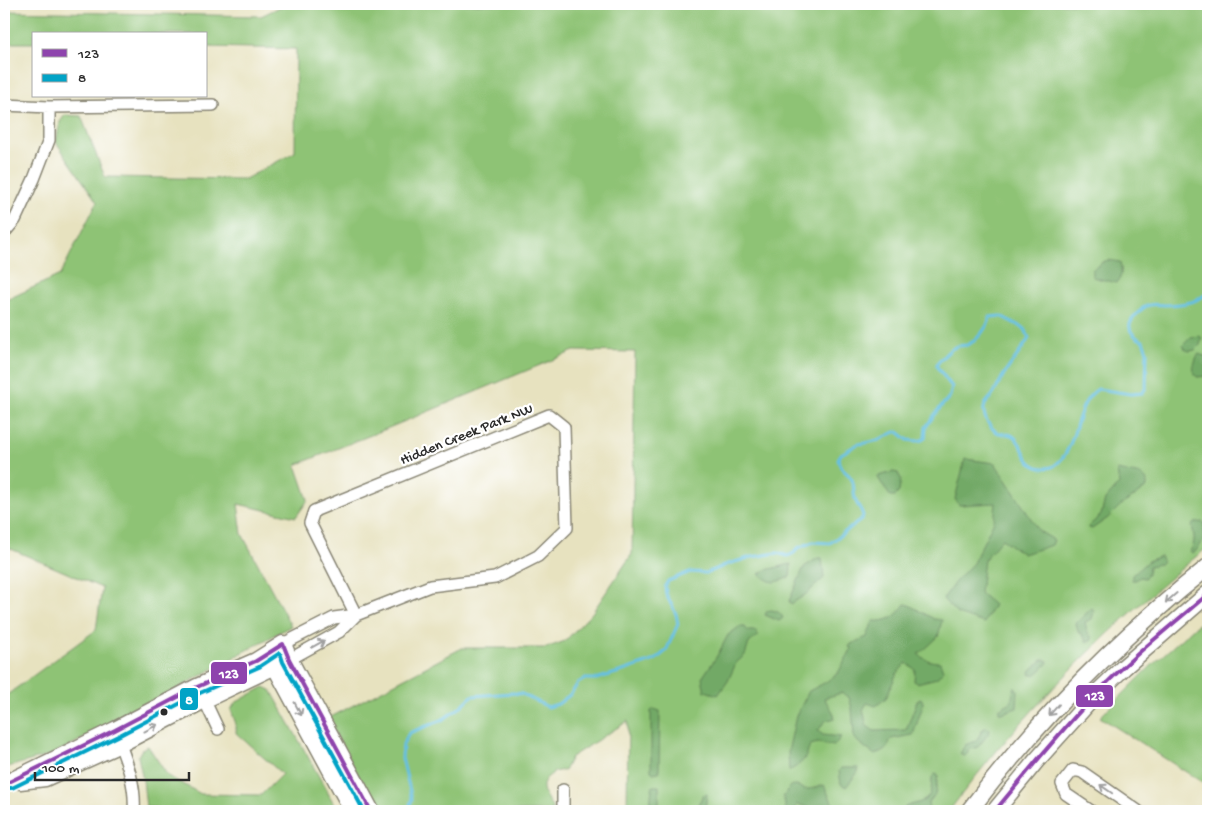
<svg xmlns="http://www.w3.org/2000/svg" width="1212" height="815" font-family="'Gochi Hand',sans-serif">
<rect width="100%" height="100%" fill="#fff"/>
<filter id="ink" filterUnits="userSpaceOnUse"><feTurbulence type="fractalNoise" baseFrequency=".02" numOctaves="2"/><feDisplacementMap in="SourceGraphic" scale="10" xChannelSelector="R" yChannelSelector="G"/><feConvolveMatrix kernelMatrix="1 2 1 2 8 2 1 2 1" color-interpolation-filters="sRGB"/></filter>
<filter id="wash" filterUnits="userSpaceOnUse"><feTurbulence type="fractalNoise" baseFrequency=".0096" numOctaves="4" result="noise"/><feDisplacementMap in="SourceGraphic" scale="20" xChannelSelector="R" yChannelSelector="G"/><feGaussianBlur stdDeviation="1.12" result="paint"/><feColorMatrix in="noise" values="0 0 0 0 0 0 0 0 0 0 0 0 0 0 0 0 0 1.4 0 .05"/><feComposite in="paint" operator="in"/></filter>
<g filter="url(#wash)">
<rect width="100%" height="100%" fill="#e7e2bf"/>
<path fill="#8ec375" stroke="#5c7750" d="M286,4H1208V547C1112,624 1023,712 949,811H627L628,721L571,757L564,771C557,770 554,772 549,776C535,786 549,800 554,811H378L327,719L462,648H546L565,641L592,613L632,554L635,352L574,351L386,429L296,465L308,500L296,517L238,504L242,534L291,626L118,721L51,755L4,768V697L96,630L102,588L4,546V301L60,275L97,202L56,142L60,122L65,115L81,116L105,177L245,179L295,152L296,49L206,47V34H34V43H4V11L261,16Z
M1208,615V786L1100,717L1151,666Z
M264,687L271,690L338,811H185L146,807L143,780L138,756L142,749L148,746L168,776L201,794L261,795L282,774L236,733C237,724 234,719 231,710L235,703Z"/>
<path fill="#72a966" stroke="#4e6a48" d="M1108,260L1120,262C1122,271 1122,276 1117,283L1092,277V270L1103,262Z
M1200,336L1202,338L1200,345L1195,350L1189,351L1185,349L1183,345L1191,337Z
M1198,354L1208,357V376L1197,377C1190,370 1195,362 1198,354Z
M965,459L995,463L1039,531L1054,540L1052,545L1023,554L1002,539L984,560L980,593L994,605L984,623L957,614L943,599L955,582L973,563L994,521L996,503L959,505L955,499Z
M1117,470L1141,475L1147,480V487L1135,496L1120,506L1108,518L1092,529L1089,528L1090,525L1101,515L1105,500L1119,484Z
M893,472L898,473L901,479L899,492L895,496H890L878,478L879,476Z
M1203,522L1205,524V538L1196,551L1192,553L1190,551C1196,543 1194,535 1192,525L1194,523Z
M1160,556L1162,560L1160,564L1149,566L1148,574L1145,578L1140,577L1136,580H1132V575L1148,561Z
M818,558H822L824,578L805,595L791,604L789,601L804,567Z
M791,564L790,577C774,583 773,585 759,574L766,570Z
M905,604L909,605L934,619L942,620L938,637L925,649L918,654C925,660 931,662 940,662L943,671L937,678L917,683L914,681L915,669L906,663L896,675L886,698L876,706L867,703L863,710L867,726L874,731L906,730L917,701L921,698L923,702L922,708L913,735L891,739L887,748L875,755L859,743L854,737L852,708L849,697L842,693L824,698L833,712L835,718L825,721L818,731L823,735L841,737L834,746L818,743L810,745C806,759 803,763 789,771L788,752L796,716L809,691L826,682L838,673L852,648L849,647L851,644L867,637L873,621C889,622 896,617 905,604Z
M1092,608L1094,611L1092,619L1085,622L1087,631L1092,638L1091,641L1087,642L1082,634L1078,632L1076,623Z
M771,610C777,611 780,612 783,618L779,621L765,615L767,611Z
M739,627H745L748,631H756L758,636L749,643L745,655L736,663L728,681L718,695L705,691L702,678L717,656L728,635Z
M1042,660H1046L1048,661L1047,664L1035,675H1031L1030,673L1031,670Z
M1014,688H1016L1018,690L1017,708L1002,713L999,712V709L1011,702Z
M654,709L660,711L659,772L653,773L651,771V711Z
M987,727L990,729L989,733L978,747L968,750V753L965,756L961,755L960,754L965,745L976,741L983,729Z
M841,768H858V772L846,787L841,784L839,771Z
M935,774L938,775L935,795L928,803L929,811H906L905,807L907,806C929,800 931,800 932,777Z
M792,785C797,785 799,787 803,789C809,790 818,787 824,785L836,811H819L797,804L795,811H785V803L783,797Z
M653,786H659V811H651C651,802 650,795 653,786Z
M707,794L705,811H695L703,795Z"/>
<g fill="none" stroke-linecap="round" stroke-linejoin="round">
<path stroke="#65c0e3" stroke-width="3" d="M408,811L412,799L402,758L403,744L409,733L442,720L458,709L472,696L513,693L522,694L548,707L558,704L571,694L578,683L585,679H596L623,671L655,660L666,651L678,624L676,614L666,594L665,586L668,581L690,572L707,573L728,564L752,557L777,553L788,556L794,553L798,548L813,542L830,543L861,520L863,516C862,509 856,505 855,498C853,492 855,484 851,478C846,470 840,471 838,459L841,454L858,444L866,443L879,440L895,432H898L908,440L916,441L922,440L925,438L926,427L935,414L950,396L952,387L937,367V364C942,358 948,350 955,347C959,345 963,346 967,345C977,341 988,327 990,317L1001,316L1012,322L1025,329L1029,338C1022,350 1013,361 1005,373C1000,380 997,389 992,396C988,401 985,402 984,408C983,417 990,429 999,433C1004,435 1009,433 1013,436C1025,444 1024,467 1043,468C1047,468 1051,468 1054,466C1080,448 1072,405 1098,389L1131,394L1142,393L1146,388L1147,351L1143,341C1137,338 1128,332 1130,324C1131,321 1134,317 1136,315C1146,303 1151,304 1164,305C1173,305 1183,304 1191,302C1197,301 1203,296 1208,293"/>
</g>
</g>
<g filter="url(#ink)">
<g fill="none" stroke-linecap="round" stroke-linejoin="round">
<g stroke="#898675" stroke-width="14">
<path id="street" d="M4,105L49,107L213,105
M4,233L15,220L34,179L49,140V107
M283,644L334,618L356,615L430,586L495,578L538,556L567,528L564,427L549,415L314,511L310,523L356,615
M283,663L339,632L356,615
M202,695L218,729
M118,739C127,763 136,785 134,811
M563,811V790
M1091,811L1066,794L1062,784L1073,770L1082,772L1138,811"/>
</g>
<g stroke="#898675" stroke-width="19">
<path id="secondary" d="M270,657L353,811
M20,781L45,778L120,744L204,700L275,666
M9,782L115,730L197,687L256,661L283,644L289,659L371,811
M969,811C1038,720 1119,638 1208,567
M995,811L1036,761L1097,693L1124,667L1208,594"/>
</g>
<use href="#street" stroke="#fff" stroke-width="11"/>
<use href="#secondary" stroke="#fff" stroke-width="16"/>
<g stroke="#fff" stroke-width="8">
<path id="bus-1" d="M4,782H9L115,730L197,687L256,661L283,644L289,659L371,811
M995,811C1028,771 1061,730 1097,693C1131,657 1171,626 1208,594"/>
</g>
<g stroke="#fff" stroke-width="8">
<path id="bus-2" d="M4,788H12L118,736L200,693L259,667L280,653L283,662L364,811"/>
</g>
<use href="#bus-1" stroke="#8e44ad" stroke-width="4"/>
<use href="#bus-2" stroke="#02a3c6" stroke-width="4"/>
</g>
<defs><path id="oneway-shaft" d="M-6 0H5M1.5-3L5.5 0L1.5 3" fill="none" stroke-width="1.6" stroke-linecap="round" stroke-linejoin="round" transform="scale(1.25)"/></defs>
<g stroke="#a0a0a0">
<use href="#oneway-shaft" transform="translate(1171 598) rotate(139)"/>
<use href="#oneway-shaft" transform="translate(318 644) rotate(-29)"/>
<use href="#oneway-shaft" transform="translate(298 709) rotate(62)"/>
<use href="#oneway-shaft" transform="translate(1054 710) rotate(132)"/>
<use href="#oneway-shaft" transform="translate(151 728) rotate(-28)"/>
<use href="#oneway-shaft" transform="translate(1106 789) rotate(-145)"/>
</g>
</g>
<circle fill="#2b2b2b" stroke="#fff" stroke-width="2" cx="164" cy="712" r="4.5"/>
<g text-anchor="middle" stroke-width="4.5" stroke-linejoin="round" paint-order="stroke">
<g font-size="15" fill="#2b2b2b" stroke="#fff">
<text transform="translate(466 433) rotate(-22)" y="5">Hidden Creek Park NW</text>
</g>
</g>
<g stroke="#fff" stroke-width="2">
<rect x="210" y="661" width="38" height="24" rx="5" fill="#8e44ad"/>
<rect x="1075" y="684" width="39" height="24" rx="5" fill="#8e44ad"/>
<rect x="179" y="687" width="20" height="24" rx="5" fill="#02a3c6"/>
</g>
<g font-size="14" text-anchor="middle" font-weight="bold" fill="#fff">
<text x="229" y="678">123</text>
<text x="1095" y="700">123</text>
<text x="189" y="704">8</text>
</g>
<rect width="1212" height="815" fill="none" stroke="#fff" stroke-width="20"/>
<rect x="32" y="32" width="175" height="65" fill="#ffffff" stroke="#aaaaaa"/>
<rect x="42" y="49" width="25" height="8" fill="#8e44ad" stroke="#aaaaaa"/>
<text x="78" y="58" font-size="15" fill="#2b2b2b">123</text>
<rect x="42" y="74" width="25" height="8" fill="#02a3c6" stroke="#aaaaaa"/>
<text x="78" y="82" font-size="15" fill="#2b2b2b">8</text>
<path d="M35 772v8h154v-8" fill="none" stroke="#2b2b2b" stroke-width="2.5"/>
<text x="42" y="772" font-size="15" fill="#2b2b2b" stroke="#ffffff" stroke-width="4" paint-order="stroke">100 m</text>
</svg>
